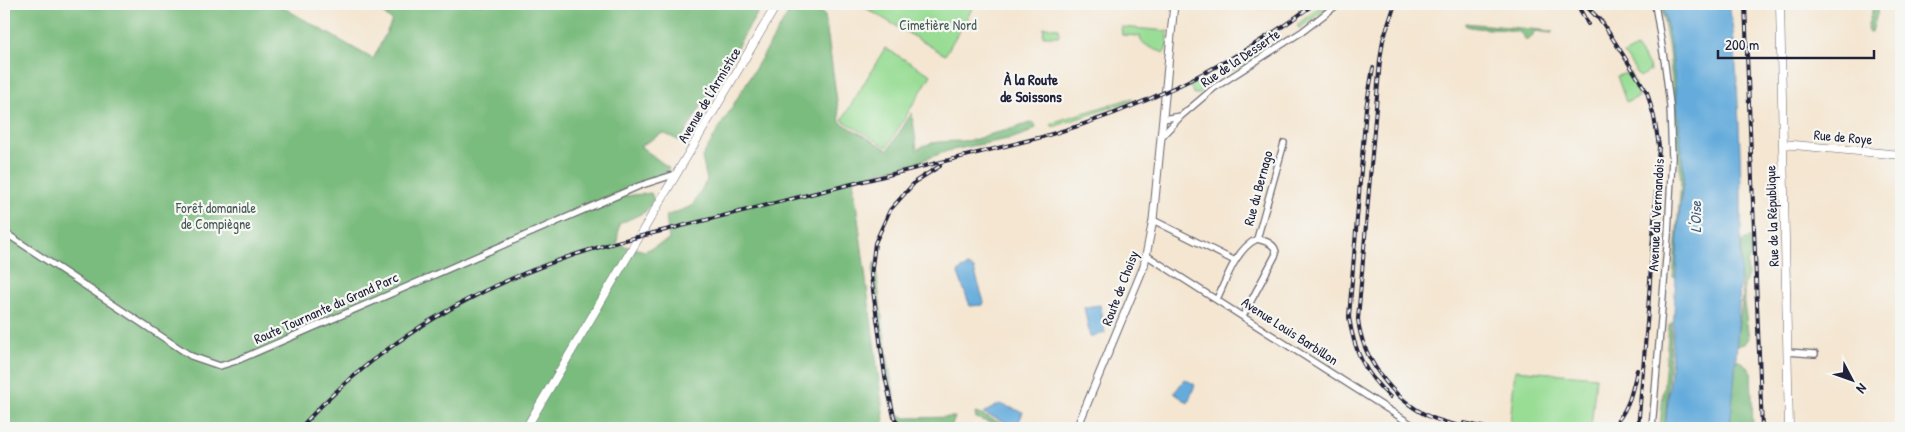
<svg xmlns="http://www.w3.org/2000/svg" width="1905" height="432" font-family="'Patrick Hand',sans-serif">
<rect width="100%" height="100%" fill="#f6f6f2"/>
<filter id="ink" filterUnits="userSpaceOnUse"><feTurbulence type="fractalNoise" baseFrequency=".02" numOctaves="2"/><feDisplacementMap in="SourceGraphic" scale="10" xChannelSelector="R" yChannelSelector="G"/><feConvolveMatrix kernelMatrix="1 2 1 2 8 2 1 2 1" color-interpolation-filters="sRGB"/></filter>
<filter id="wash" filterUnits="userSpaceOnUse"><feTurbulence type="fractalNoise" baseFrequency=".0096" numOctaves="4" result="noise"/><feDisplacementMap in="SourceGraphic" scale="20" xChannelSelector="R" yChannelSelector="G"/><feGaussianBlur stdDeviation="1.12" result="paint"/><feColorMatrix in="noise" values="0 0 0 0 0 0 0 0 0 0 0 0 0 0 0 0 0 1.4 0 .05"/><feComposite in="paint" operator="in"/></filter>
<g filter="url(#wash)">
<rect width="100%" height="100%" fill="#f4e6d1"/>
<path fill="#99dd95" stroke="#5e8068" d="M859,4H975L945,55Z
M1323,4H1332L1300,28L1298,27V24Z
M1044,27L1059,28V36H1043Z
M1121,27L1168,31V45L1164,53L1149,47L1141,41L1140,36L1122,35Z
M1636,47L1649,65L1650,71L1640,77L1624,54Z
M885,48L931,75L887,147L842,120Z
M1260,50C1254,63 1236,72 1222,71Z
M1630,72L1639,97L1626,102L1617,76Z
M1204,80L1208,81L1206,86L1199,94H1194L1189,85Z
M1132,98L1131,101L1053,127L1051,125L1057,121Z
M1515,370L1596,377L1591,428H1553L1510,424Z"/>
<path fill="#7abc7e" stroke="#4e6f5c" d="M4,4H277L373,59L392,21L377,8L379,4H763L680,141L663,133L640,146L669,168L664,174L623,191L625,196L651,193L654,200L645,212L619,224L617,244L645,251L669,240L666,216L692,206L707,180L702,157L794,4H811L825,16L840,122L888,150L912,113L917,150C932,138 954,143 972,140C978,139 982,137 987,135C1003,131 1017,128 1032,122L1037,127L1030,132L1013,138L947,151L918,162L853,179L885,428H4Z
M1661,4H1665L1674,48L1684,182L1678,275L1675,277H1673L1681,182L1669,51Z
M1874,4H1880L1872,32H1869L1867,29Z
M1465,23L1552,31V33L1534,31L1533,36L1527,41C1524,38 1522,33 1518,32C1505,28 1472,30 1465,25Z
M1750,236L1752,255L1747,263L1748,275L1744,285V304L1749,338L1745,344L1735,346L1743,297L1740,271L1742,243Z
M875,262L885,342L897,413L905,418L955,417L951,428H905L895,411L881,342L873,272L874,264Z
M1672,322L1665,428H1660L1669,325Z
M1737,360L1745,364L1751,371L1753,428H1725L1733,365Z
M975,413C990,417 1003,426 1019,428H1004L976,418Z"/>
<path fill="#65acdc" stroke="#44678c" d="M1663,4H1729C1736,44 1737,84 1739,125C1744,228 1740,326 1730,428H1665L1671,372L1679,215L1684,176L1672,54Z
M968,266L974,269L984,302L983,305L970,306L958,273L960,270Z
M1100,305L1105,333L1090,337L1084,307Z
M1185,379L1195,385L1188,403L1174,393Z
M1000,404L1023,412L1017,427L983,413Z"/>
</g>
<g filter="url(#ink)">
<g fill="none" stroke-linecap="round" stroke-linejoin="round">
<g stroke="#6c6770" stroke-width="8">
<path id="minor" d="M1163,119L1181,116L1214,88L1303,31L1338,4
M1162,136L1181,116
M1153,220L1235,261
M4,232L191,356L220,366L236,361L639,186L676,174
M1146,255L1411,424L1420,428
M1217,299C1227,278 1236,249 1257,239L1284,143
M1243,316L1276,254C1276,244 1266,241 1257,239
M1787,352L1815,354
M1652,428L1668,235L1672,158L1670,105L1665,65L1655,4"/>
</g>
<g stroke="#6c6770" stroke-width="9">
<path id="tertiary" d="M1077,428L1144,266L1153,220L1174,4"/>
</g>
<g stroke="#6c6770" stroke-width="9">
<path id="secondary" d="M1780,4L1789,428
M1783,144L1901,155
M526,428L777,4"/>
</g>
<use href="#minor" stroke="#fff" stroke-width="5.5"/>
<use href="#tertiary" stroke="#fff" stroke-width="7"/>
<use href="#secondary" stroke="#fff" stroke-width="8"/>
<g stroke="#22223b" stroke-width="4">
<path id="rail" d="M1395,4L1383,40L1380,60L1358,319C1362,359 1392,398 1428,416C1441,422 1455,425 1469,428
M1577,4L1588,24
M1584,4L1602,22L1647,92L1654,117L1659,146L1648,311L1638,428
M1745,4L1762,428
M1373,68L1366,108L1349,317C1354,351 1365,374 1390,397
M1464,423L1486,428
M300,428C387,332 497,274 621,241L1042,137C1138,110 1233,65 1314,4
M900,428L894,417L885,376L871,276L875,243L890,210L916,181L940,166
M1611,428C1628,412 1632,393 1637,370"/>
</g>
<use href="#rail" stroke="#f6f6f2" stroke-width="2" stroke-dasharray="5.5" stroke-linecap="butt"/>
</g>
</g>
<g text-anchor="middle" stroke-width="4.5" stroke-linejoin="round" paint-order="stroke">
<g font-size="14" fill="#465a56" stroke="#f6f6f2">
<text x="938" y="30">Cimetière Nord</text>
<text x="216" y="213">Forêt domaniale<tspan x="216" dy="16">de Compiègne</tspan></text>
</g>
<g font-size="14" fill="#22223b" stroke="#f6f6f2">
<text transform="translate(1240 58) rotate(-34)" y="5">Rue de la Desserte</text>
<text transform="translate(709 95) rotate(-59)" y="5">Avenue de l'Armistice</text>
<text transform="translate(1843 137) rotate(5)" y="5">Rue de Roye</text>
<text transform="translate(1258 188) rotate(-75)" y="5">Rue du Bernago</text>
<text transform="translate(1656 215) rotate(-87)" y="5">Avenue du Vermandois</text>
<text transform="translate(1772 216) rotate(-92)" y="5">Rue de la République</text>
<text transform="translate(1120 288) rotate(-69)" y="5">Route de Choisy</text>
<text transform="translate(326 308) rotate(-24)" y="5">Route Tournante du Grand Parc</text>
<text transform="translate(1290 331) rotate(33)" y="5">Avenue Louis Barbillon</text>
</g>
<g font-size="15" font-weight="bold" fill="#22223b" stroke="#f6f6f2">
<text x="1031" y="85">À la Route<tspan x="1031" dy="17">de Soissons</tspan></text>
</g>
<g font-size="15" font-style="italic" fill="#3d597b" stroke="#f6f6f2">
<text transform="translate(1696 217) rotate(-90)" y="5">L'Oise</text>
</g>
</g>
<rect width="1905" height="432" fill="none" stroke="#f6f6f2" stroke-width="20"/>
<g transform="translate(1852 380) rotate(131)" stroke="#f6f6f2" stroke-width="4" paint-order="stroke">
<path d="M0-4L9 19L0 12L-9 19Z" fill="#22223b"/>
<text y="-8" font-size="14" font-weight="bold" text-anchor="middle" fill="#22223b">N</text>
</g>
<path d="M1718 50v8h156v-8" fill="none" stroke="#22223b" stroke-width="2.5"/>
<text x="1725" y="50" font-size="15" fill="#22223b" stroke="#f6f6f2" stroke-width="4" paint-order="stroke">200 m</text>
</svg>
